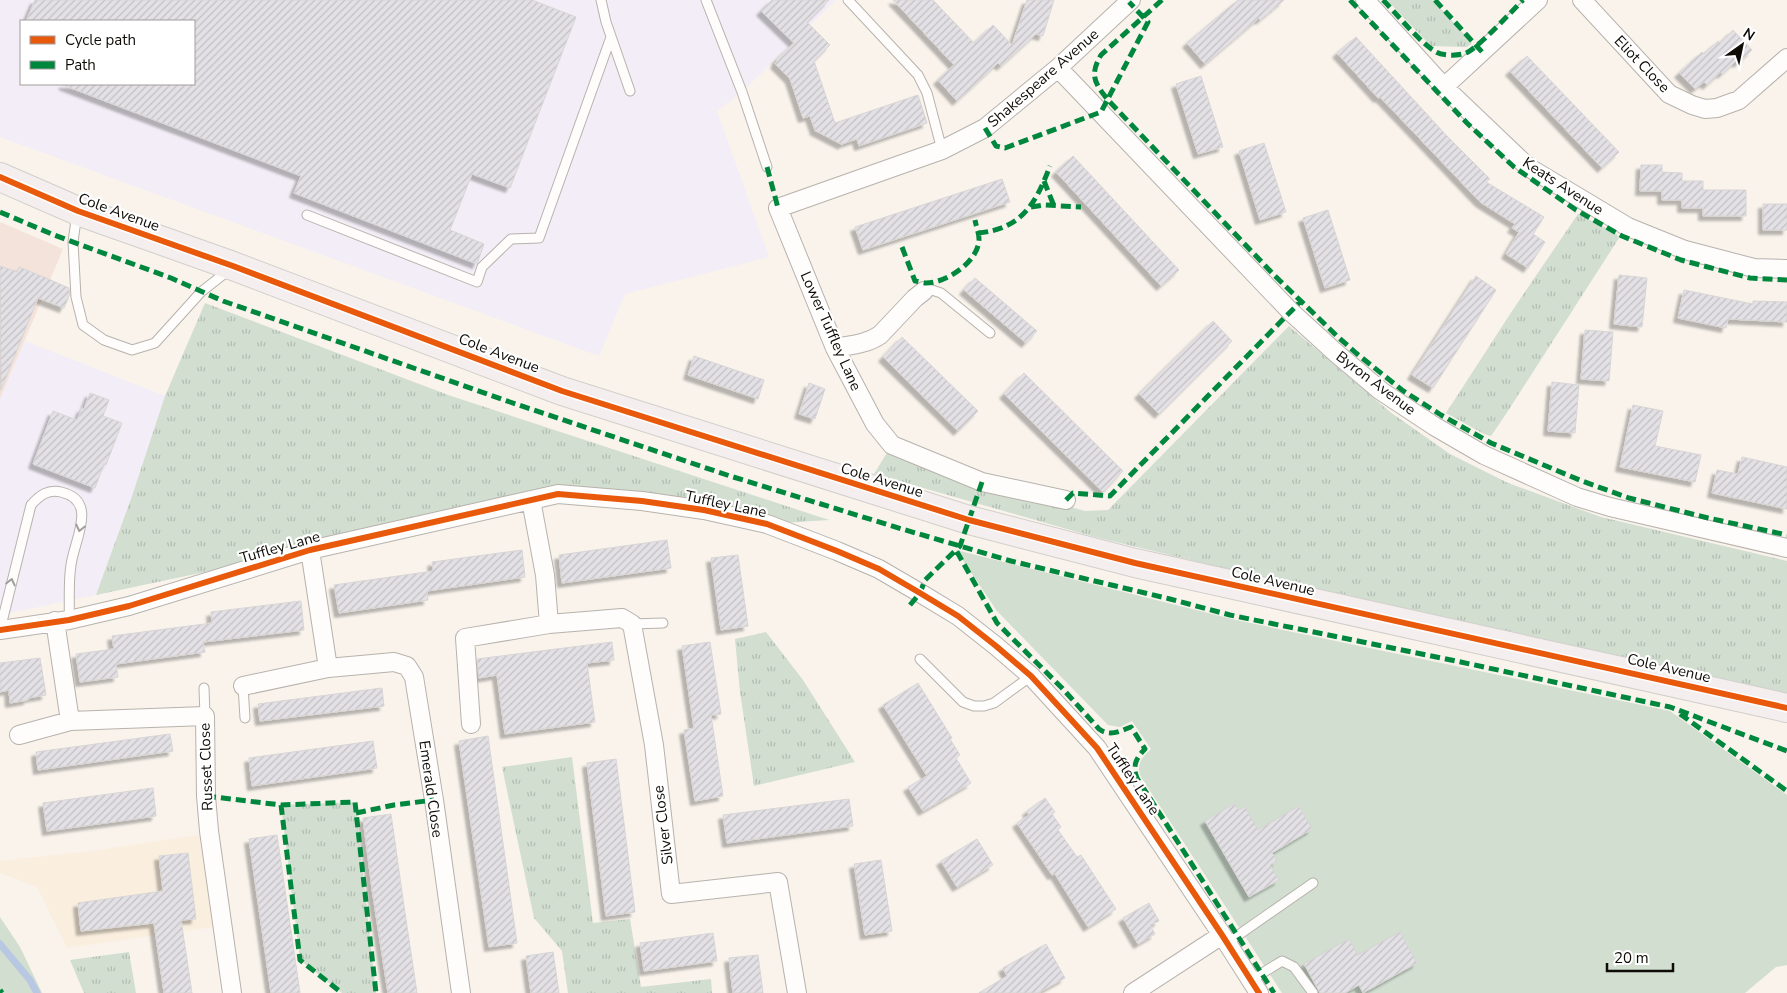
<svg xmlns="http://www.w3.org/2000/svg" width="1787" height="993" font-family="'Nunito Sans',sans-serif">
<defs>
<pattern id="grass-tufts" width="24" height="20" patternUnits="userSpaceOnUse" patternTransform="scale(1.25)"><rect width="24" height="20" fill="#d1ded0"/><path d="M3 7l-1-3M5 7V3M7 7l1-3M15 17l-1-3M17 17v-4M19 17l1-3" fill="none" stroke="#b2bdb1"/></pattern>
<pattern id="building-hatch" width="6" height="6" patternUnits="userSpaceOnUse" patternTransform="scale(1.25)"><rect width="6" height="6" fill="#e3e1e5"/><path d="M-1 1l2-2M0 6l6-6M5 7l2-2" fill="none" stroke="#c2c0c3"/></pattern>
<filter id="shadow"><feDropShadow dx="-4.5" dy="4.5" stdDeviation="1" flood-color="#0004"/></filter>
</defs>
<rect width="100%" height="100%" fill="#f9f3ec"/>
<path fill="#f2edf6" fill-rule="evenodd" d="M0,0H836L742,92L717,111L769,257L625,294L599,356L0,137ZM21,21H194V84H21Z
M25,341L165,396L132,496L96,595L0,615V399Z"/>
<path fill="#f3e3da" d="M0,222L63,249L0,399Z"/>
<path fill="#faeede" d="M199,835L213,927L67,948L37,887L0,873V861L92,851Z"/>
<path fill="url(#grass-tufts)" d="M1387,0H1433L1472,43L1467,47L1431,46Z
M1578,214L1616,233L1619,238L1506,414L1491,436L1484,434L1446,413L1514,308Z
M205,303L451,396L829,520L767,524L558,494L310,550L96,595L132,496L165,396Z
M1289,326L1390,412L1450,454L1508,483L1601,517L1787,561V694L1220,567L1095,537L874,474L888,451L904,460L1085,511L1108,510Z
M766,632L803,680L855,762L754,786L740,692L735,639Z
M572,757L593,923L630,919L641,987L711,979L712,993H568L562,951L534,918L502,767Z
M355,802L376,993H342L300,960L281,805Z
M129,952L136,993H84L70,960Z"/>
<path fill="#d1ded0" d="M956,550L1236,620L1670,711L1787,795V965L1776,967L1745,993H1282L1141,777C1136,765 1141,758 1151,749L1132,721L1120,727L1108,725L997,611Z
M0,917L20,947L42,993H0Z"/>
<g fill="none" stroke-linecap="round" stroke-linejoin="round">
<path stroke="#b9c8e2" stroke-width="7" d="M0,944L30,980L37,993"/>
</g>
<path fill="url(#building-hatch)" stroke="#d8d5d5" filter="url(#shadow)" d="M35,0H532L576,17L510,188L472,174L450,230L484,244L477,264L294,193L301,176L63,85L64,84H194V21H26Z
M772,0H829L807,22L830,45L814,61L835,123L918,95L927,123L859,146L857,139L842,144L843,145L814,130H815L810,116L803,118L790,79L775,64L777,61L776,60L794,43L761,11Z
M893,0H933L974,43L993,25L1012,45L1027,0H1054L1043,36L1036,34L1001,66L998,63L957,101L938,80L954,65Z
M1238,0H1284L1260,20L1259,18L1205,64L1187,43Z
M1733,30L1752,50L1738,63L1736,61L1722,74L1721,72L1707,85L1704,82L1695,89L1679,73L1702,52L1704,54L1718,41L1720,43Z
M1356,37L1447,136L1490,179L1486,182L1544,217L1533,234L1545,242L1528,268L1506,254L1519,232L1512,228L1515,224L1480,202L1380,97L1378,98L1337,53Z
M1527,56L1619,152L1602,168L1510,71Z
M1201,76L1223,147L1198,154L1176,84Z
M1264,143L1286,212L1260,220L1239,151Z
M1073,156L1179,270L1161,286L1056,172Z
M1641,165H1662V172L1682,173V181H1703V190H1746V216H1703V208H1682V200H1662V191H1640Z
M1002,179L1010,202L863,250L855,227Z
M1763,204H1787V230H1763Z
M1328,210L1350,280L1325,288L1303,218Z
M0,266L17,272L19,267L46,278L69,288L70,294L64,308L38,298L1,390Z
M1619,275L1647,278L1642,327L1614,324Z
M1476,276L1496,290L1433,388L1412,375Z
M975,278L1037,331L1026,343L964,290Z
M1684,290L1753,304V301L1787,302V322L1728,319L1726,328L1678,318Z
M1213,321L1232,341L1159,414L1139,394Z
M1585,330L1613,332L1609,381L1581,379Z
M902,337L978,411L958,431L883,357Z
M694,356L764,380L758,399L688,375Z
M1024,373L1123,471L1103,492L1004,394Z
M1552,382L1579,385L1575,433L1548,431Z
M809,383L825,389L815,419L799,414Z
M90,393L109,400L103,416L122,423L106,465L104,464L95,488L33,464L53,411L77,420L82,408L84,409Z
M1633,405L1663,411L1655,446L1701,455L1695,482L1620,467Z
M1742,457L1787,467V509L1712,493L1717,470L1738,474Z
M667,540L671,568L562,583L559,555Z
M522,550L525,577L427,591L428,600L339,613L334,585L433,571L432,562Z
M738,555L748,626L721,630L711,558Z
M301,601L304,630L203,642L205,652L116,664L118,677L80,682L76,654L114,649L112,636L212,623L211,612Z
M612,642L614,660L587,663L595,722L505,734L497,675L479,678L477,659Z
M710,642L721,714L711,715L723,796L695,801L684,730L694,728L682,646Z
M40,658L46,695L28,698V700L10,703L9,690L0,692V663Z
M918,683L952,738L950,739L960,755L956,758L971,783L923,811L908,787L927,776L883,705Z
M382,688L384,706L260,721L258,704Z
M170,734L173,751L38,770L36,752Z
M488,736L517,943L489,947L459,741Z
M373,741L377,768L252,786L249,758Z
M616,759L635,912L606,916L587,763Z
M153,788L156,816L47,831L43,803Z
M1045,798L1055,812L1052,814L1061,827L1058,830L1077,857L1081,855L1116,909L1088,927L1055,874L1052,875L1017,823L1029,815L1027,811Z
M849,799L853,826L727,843L723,815Z
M1234,804L1239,810L1245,807L1258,830L1299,806L1312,829L1272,853L1277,861L1270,865L1279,880L1249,897L1205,821Z
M391,814L405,913L417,993H388L372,889L363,818Z
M277,835L289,917L300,993H271L249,839Z
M977,839L993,865L957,887L941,861Z
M188,853L196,919L181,920L192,993H164L154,923L81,931L78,903L163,891L159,856Z
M881,860L892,931L865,935L854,864Z
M1149,903L1159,921L1150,925L1155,934L1138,944L1123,918Z
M1400,932L1417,963L1363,993L1359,985L1345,993H1320L1304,964L1349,939L1358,955Z
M713,933L717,961L644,971L640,943Z
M1046,944L1065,978L1038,993H979L1007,976L1003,968Z
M553,952L559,993H531L526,956Z
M758,955L763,993H733L729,958Z"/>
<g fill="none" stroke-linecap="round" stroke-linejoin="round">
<g stroke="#b7b2ac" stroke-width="11">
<path id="service" d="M601,0L606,22L630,91
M706,0L742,92L767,167
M848,0L918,75L927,93L942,150
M77,213L73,242L76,297L83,325L104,340L132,350L155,343L201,292L229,270
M307,215L477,282L482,267L511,239L539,238L611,37
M924,291L932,290L941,293L990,333
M632,624L663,623
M0,630L31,505C40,495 48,489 61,492C99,501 74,540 71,565C68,583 70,602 69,620
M920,659L963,702L974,706H984L994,703L1031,676
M243,686L245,718
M204,688L205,716
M1227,943L1313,883
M1251,980L1282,961L1294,967L1313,993"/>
</g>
<g stroke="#b7b2ac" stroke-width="20">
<path id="minor" d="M1365,0L1444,87L1528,167L1628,227L1685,250L1754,268L1787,269
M1582,0L1669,94L1692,105L1705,109L1717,108L1739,100L1787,58
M1058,68L1291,312L1336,353L1381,391L1434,426L1484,455L1577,497L1610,507L1787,548
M1444,87L1538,0
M835,348C851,345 867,344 880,335L915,298L924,291
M531,500L545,575L549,624
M1066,500L982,482L892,445L875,424L835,348L778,208L942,150L985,128L1058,68L1131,0
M310,550L328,668
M55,621L70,721L205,716L206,796L209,831L232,993
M0,630L69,620L129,606L310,550L558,494L642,501L704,510L767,524L837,551L879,569L920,593L958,616L996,646L1031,676L1097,748L1222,935L1259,993
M243,686L328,668L394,662L407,666L414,677L434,800L461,993
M471,724L465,638L549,624L622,618L632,624L654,745L671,894L778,882L797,993
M19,735L70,721
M1133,993L1222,935"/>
</g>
<g stroke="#d1cfcb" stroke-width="30">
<path id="trunk" d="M0,177L78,211L233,266L562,391L969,520L1135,563L1787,708"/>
</g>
<use href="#service" stroke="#fefdfc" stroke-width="9"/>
<use href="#minor" stroke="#fefdfc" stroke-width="18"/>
<use href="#trunk" stroke="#f5eeee" stroke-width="28"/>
<path stroke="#00873e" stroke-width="5" stroke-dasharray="10 5" stroke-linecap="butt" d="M1162,0L1101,55C1089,75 1095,84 1108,100L1275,276L1337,336L1356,353L1402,390L1441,415L1491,443L1582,481L1629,498L1708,518L1787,535
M1350,0L1467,123L1514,167L1576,210L1622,236L1681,260L1750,278L1787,280
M1383,0C1398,15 1419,42 1436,52C1443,56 1458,56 1466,53C1478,48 1512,11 1523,0
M1435,0L1482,52
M985,128L996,146L1005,148L1101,112L1148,22L1129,2
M767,167L778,208
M1044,181L1054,206
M1031,207L1045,205L1081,207
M0,212L54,235L171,278L223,301L510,402L730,476L902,529L1011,561L1170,599L1230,615L1456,661L1670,707L1787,751
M978,233C1022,229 1036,203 1050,166
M902,247L915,281C918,281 923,283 926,283C947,283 979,261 979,239C979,233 976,226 975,220
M982,482L960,546L956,550L997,623L1062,688L1099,729C1110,737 1120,731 1131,727L1145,749C1136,758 1132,766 1137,778L1274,993
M1066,500L1073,493L1110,496L1301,301
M910,605L920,593L925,580L956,550
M1680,714L1787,791
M206,796L281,805L355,802L376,993
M281,805L300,960L342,993
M356,813L394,805L434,800
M0,990L2,993"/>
<g stroke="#fff" stroke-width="9">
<path id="cycleway" d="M0,177L78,211L233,266L562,391L969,520L1135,563L1787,708
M0,630L69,620L129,606L310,550L558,494L642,501L704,510L767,524L837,551L879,569L920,593L958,616L996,646L1031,676L1097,748L1222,935L1259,993"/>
</g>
<use href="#cycleway" stroke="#e8590c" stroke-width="6"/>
</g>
<defs><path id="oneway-chevron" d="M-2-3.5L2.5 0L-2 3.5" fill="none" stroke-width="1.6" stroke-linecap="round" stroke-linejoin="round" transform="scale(1.25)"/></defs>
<g stroke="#9e9d9a">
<use href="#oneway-chevron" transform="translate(80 528) rotate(103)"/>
<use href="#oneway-chevron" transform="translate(11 582) rotate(-77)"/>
</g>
<g text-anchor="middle" stroke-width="4.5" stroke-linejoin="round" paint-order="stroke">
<g font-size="15" fill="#0f0c07" stroke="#fff">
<text transform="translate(1642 64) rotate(46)" y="5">Eliot Close</text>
<text transform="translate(1043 78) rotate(-41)" y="5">Shakespeare Avenue</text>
<text transform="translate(1563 186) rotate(33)" y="5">Keats Avenue</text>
<text transform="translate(119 212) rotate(20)" y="5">Cole Avenue</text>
<text transform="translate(831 331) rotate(66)" y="5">Lower Tuffley Lane</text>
<text transform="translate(499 353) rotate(21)" y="5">Cole Avenue</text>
<text transform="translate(1376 383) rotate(37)" y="5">Byron Avenue</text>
<text transform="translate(882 480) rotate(17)" y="5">Cole Avenue</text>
<text transform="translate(726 504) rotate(12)" y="5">Tuffley Lane</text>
<text transform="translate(280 547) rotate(-16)" y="5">Tuffley Lane</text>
<text transform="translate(1273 581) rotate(13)" y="5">Cole Avenue</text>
<text transform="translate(1669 668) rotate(13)" y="5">Cole Avenue</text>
<text transform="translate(206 767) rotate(-92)" y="5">Russet Close</text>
<text transform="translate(1133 779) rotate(56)" y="5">Tuffley Lane</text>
<text transform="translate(431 789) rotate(82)" y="5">Emerald Close</text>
<text transform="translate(663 825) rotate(-97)" y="5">Silver Close</text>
</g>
</g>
<rect x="20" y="20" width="175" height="65" fill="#ffffff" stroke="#9f9e9c"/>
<rect x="30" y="36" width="25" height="8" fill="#e8590c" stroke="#9f9e9c"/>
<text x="65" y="45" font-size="15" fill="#0f0c07">Cycle path</text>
<rect x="30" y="61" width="25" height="8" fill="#00873e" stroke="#9f9e9c"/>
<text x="65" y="70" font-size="15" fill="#0f0c07">Path</text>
<g transform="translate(1742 45) rotate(33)" stroke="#ffffff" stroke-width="4" paint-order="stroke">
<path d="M0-4L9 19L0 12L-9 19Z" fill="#0f0c07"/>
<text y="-8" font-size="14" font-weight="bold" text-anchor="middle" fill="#0f0c07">N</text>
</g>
<path d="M1607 963v8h66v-8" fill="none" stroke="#0f0c07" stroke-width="2.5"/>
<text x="1614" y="963" font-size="15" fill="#0f0c07" stroke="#ffffff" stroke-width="4" paint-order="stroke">20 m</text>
</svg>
